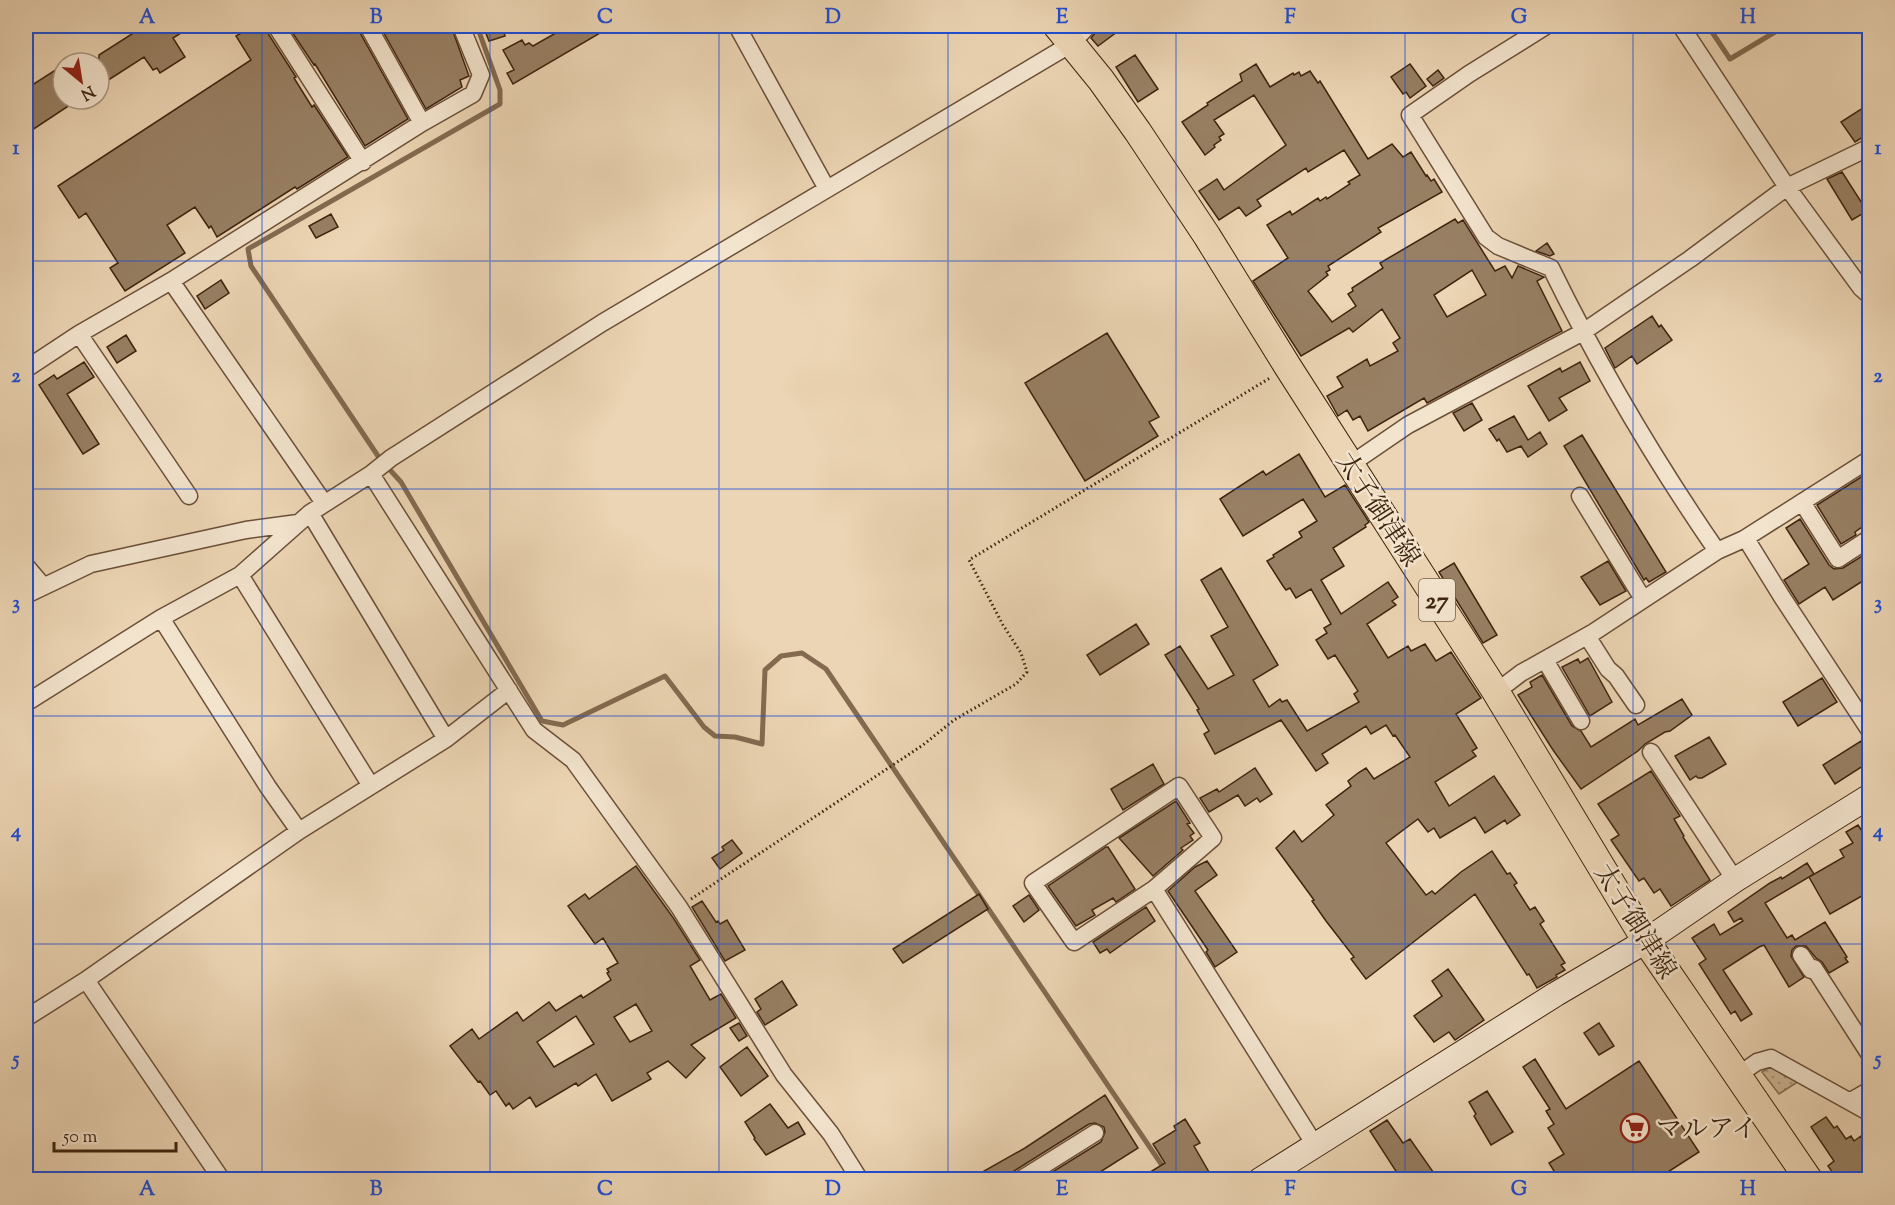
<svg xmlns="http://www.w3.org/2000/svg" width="1895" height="1205" font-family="'Sorts Mill Goudy','Noto Serif JP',serif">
<defs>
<pattern id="grass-dots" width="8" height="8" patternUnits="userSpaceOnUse" patternTransform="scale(1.5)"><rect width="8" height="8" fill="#ceb798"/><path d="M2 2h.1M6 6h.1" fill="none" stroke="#a9957a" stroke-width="1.8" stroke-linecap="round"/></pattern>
</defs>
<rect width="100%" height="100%" fill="#ecd5b4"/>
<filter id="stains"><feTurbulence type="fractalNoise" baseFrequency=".00333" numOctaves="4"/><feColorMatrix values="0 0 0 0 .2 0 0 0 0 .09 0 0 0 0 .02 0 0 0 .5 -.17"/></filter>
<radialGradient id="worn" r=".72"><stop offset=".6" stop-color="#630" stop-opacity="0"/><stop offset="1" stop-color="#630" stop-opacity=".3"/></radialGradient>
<path fill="url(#grass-dots)" stroke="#866e53" stroke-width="1.5" d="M1770,1067L1799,1081L1779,1094L1762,1072Z"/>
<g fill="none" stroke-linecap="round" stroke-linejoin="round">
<path stroke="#836a50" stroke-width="5" d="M477,26L500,90V104L248,249L251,266L380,459L401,482L542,721L563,725L665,676L704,727L715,736L735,737L762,744L765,670L781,656L802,653L826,669L1172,1180
M1708,26L1730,59L1785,26"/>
</g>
<path fill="#988064" stroke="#3e240e" stroke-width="1.5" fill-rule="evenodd" d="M127,26H192L173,38L185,57L160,73L157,68L153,70L144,57L99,86V55L132,34Z
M253,26H266L267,32L296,77L294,78L312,107L314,105L348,157L297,189L295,187L217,237L211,226L209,228L195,207L167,225L185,253L125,291L110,268L118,263L86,213L79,218L58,186L251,60L236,36Z
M288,26H358L359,31L408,119L365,146L315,64L314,65Z
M380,26H451L469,76L460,80L462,87L426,109Z
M483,26H502L505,36L489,41Z
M568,26H612L513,84L507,73L514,70L503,50L522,40L525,45L529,43L533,46Z
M1101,26H1125L1098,46L1091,38Z
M1135,55L1158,89L1138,102L1116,67Z
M1256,64L1270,87L1293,73L1294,75L1299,72L1301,76L1310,71L1318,83L1320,81L1368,159L1392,144L1403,157L1411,152L1426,176L1427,175L1431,181L1434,179L1442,192L1378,228L1381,232L1328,266L1330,270L1326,272L1328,275L1308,291L1332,322L1356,306L1348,294L1353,291L1352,288L1383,268L1380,263L1455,219L1458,223L1463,220L1495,271L1505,266L1512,278L1518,266L1544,277L1537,281L1562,331L1427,403L1424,398L1368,431L1360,416L1353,420L1347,410L1338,416L1327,396L1343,387L1337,377L1367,359L1370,366L1398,351L1393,343L1400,338L1382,309L1353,332L1349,328L1301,356L1253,281L1288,258L1267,225L1290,211L1292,215L1318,198L1320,201L1326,197L1327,199L1350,184L1348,182L1360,175L1344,150L1308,172L1306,168L1257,200L1261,206L1246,216L1239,207L1219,220L1199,191L1217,179L1224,190L1286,145L1254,95L1214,120L1224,134L1219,137L1221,140L1214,145L1215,147L1205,155L1182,122L1208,105L1207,103L1242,81L1240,74ZM1472,270L1486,295L1447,317L1434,295Z
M1410,64L1426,86L1410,98L1406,92L1403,94L1391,77Z
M57,69L63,79V99H79L26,134V89Z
M1438,70L1444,78L1433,86L1427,79Z
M1869,104V133L1855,142L1841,122Z
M1842,172L1867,211L1852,220L1827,179Z
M331,214L338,227L316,238L309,226Z
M1547,243L1554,254L1550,256L1536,251Z
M221,280L229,293L205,309L197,296Z
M1652,316L1659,327L1661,325L1672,340L1637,364L1632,356L1615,368L1605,348Z
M1107,333L1159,417L1149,422L1158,436L1085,481L1025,383Z
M126,335L136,351L117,363L107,347Z
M84,362L94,377L67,394L99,444L83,454L39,385L54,375L57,379Z
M1580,362L1590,381L1559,398L1567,410L1549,421L1528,386L1560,368L1562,372Z
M1472,403L1482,420L1464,431L1453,413Z
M1514,416L1528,440L1540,432L1547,444L1528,457L1521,446L1507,452L1499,439L1497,441L1489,429Z
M1582,435L1666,572L1649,582L1646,578L1644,580L1564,446Z
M1299,454L1325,497L1345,485L1369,522L1365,525L1366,527L1333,548L1344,566L1321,580L1341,614L1388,582L1398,597L1392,601L1396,605L1367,624L1388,658L1408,646L1411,651L1425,644L1436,661L1451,652L1481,698L1456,714L1477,748L1472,751L1476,756L1435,782L1449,806L1494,776L1520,815L1507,824L1505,820L1485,833L1475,817L1440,838L1434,828L1428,832L1418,819L1386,843L1426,895L1432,891L1435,894L1461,872L1492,851L1507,874L1510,873L1517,883L1514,885L1530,910L1535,907L1544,921L1540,924L1565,963L1561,965L1565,970L1556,975L1557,977L1537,988L1529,974L1527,975L1475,894L1366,979L1351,959L1354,957L1326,921L1312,901L1314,900L1276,848L1294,831L1302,842L1334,815L1326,805L1351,786L1348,781L1358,773L1366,768L1374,779L1410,757L1395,735L1393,736L1386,725L1371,734L1366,726L1322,754L1328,763L1316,771L1281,720L1215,754L1204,734L1209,731L1197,710L1199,709L1165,655L1180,646L1208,689L1234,675L1211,636L1228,627L1201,580L1221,568L1278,665L1253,680L1269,707L1280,699L1282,702L1287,700L1307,731L1359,702L1354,694L1358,691L1335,655L1328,659L1316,640L1327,633L1324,628L1331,624L1311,589L1296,598L1290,588L1286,590L1283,586L1267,561L1274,557L1273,555L1302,537L1299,532L1317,521L1303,499L1243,536L1220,499L1263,471L1266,475Z
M1869,472V522L1855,532L1856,535L1841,544L1817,505Z
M1800,519L1829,565L1834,569L1843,568L1867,553L1869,558V577L1833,600L1825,587L1799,604L1784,580L1809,564L1786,528Z
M1608,561L1626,591L1600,605L1581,577Z
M1454,563L1497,635L1483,643L1439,572Z
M1136,624L1149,644L1100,675L1087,655Z
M1588,658L1612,702L1590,716L1562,667L1578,659L1580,663Z
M1542,675L1572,726L1581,731L1591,747L1635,719L1638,725L1682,699L1692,715L1670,731L1665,732L1645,744L1638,751L1581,789L1553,750L1518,695L1532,687L1530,682Z
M1822,678L1837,702L1798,726L1783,702Z
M1709,737L1726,764L1702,778H1698L1696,776L1690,780L1675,756Z
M1861,741L1869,754V762L1835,784L1823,765Z
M1153,764L1164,784L1123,810L1111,789Z
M1255,768L1272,794L1260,802L1257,798L1245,806L1238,795L1209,812L1200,798L1217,789L1219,792Z
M1651,771L1680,816L1674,819L1684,836L1683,837L1710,880L1671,906L1660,889L1654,893L1644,878L1639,881L1611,840L1619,835L1598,804Z
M1176,801L1190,823L1187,824L1194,833L1190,836L1193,840L1181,848L1183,850L1153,876L1119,838Z
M1858,825L1869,842V892L1830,914L1809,877L1844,857L1840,850L1853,843L1846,832Z
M732,840L742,853L720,869L712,858L724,850L722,847Z
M1106,847H1108L1135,889L1116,902L1113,898L1092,910L1095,915L1076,926L1048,886Z
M1207,861L1217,875L1195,891L1237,952L1215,967L1206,952L1208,950L1168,891L1195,867Z
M1807,863L1814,874L1765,903L1787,938L1792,935L1795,940L1825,922L1847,957L1845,958L1848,962L1829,973L1822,962L1816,958L1806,946H1796L1792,950L1791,956L1804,977L1789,987L1764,945L1759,947L1723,970L1752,1014L1741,1021L1735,1011L1731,1014L1699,964L1706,959L1692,938L1714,924L1720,935L1743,921L1741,918L1734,922L1728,912L1770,883L1781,877L1782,879Z
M636,866L674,919L700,960L690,966L710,1000L721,994L736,1018L691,1045L705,1058L686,1078L668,1061L647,1073L651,1079L612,1101L596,1074L578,1086L576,1083L536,1107L530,1097L513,1109L509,1103L506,1106L496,1091L490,1095L480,1081L478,1082L450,1046L472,1029L479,1039L517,1012L523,1021L549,1002L556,1011L581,995L583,998L611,980L607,973L609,972L607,969L618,963L603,938L595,944L568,906L585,894L589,899ZM636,1004L652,1031L630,1042L614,1017ZM576,1016L594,1044L554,1067L537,1042Z
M979,894L988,909L903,963L893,949Z
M1029,895L1039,910L1024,922L1013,906Z
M702,901L716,922L718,921L720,924L727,920L745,950L725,961L692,907Z
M1146,907L1155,921L1110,953L1107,949L1100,953L1093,942Z
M1448,969L1484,1020L1455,1040L1449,1032L1434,1042L1414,1016L1442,996L1432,981Z
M782,981L797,1005L765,1025L757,1012L761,1009L755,999Z
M739,1023L747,1036L739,1041L730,1028Z
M1599,1023L1614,1046L1599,1055L1584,1033Z
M747,1047L768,1076L741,1096L720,1067Z
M1535,1059L1566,1109L1639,1061L1699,1152L1657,1179H1559L1549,1163L1564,1154L1548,1128L1554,1124L1546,1111L1550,1109L1523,1067Z
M1487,1091L1513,1132L1491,1145L1474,1116L1476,1114L1469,1102Z
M1105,1095L1138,1148L1100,1172L1098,1179H1041L1101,1142L1105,1132L1104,1127L1095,1123L1089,1124L1014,1171L1009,1179H970L1025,1148Z
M770,1104L788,1128L798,1122L805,1134L766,1155L754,1139L755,1138L745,1122Z
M1826,1117L1834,1128L1837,1126L1846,1139L1851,1136L1854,1141L1861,1136L1869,1149V1179H1860L1857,1174L1849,1179H1837L1828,1166L1834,1161L1811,1127Z
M1185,1119L1200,1143L1194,1146L1213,1179H1139L1165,1163L1153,1144L1176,1130L1174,1126Z
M1387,1120L1403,1143L1410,1139L1438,1179H1401L1370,1131Z"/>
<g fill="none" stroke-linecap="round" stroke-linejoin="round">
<g stroke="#6a5038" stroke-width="19">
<path id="street" d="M276,26L363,162
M368,26L422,123
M737,26L827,189
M1546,26L1469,74L1410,115L1486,237L1498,246L1551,268C1599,366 1655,461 1717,551
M1681,26L1787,187L1861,288L1870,296
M171,281L324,503
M79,334L189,496
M26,369L79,334L171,281L422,123L473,94L481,75L461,26
M1351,464L1408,425L1583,332L1690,259L1787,187L1870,147
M371,474L534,730L573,760L679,907L784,1075L831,1134L860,1180
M1580,496L1643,599
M1802,502L1838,559L1870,538
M310,513L446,739
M1744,539L1748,542L1782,597L1870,731
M26,566L43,586
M240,575L371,786
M26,595L91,564L246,530L298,523
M161,618L268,787L299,831
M1587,636L1608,669L1616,676L1636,705
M1545,660L1581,721
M1496,692L1521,673L1594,632L1717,551L1744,539L1870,459
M26,703L161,618L240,575L310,513L371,474L391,458L602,323L1071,44L1088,26
M1651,752L1735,880
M1179,786L1213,838L1154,889L1074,942L1033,883Z
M1154,889L1315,1145
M1801,955L1811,970L1814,968L1870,1055
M86,980L222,1180
M26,1018L86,980L299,831L446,739L509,690
M1738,1075L1757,1062L1771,1058L1870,1113
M1851,1101L1870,1090
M1020,1180L1095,1133"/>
</g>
<g stroke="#3e240e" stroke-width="26">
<path id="secondary" d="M1260,1180L1556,994L1646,941L1735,880L1870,796"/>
</g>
<g stroke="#3e240e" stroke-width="29">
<path id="primary" d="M1057,26L1101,80L1138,132L1207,236L1288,367L1496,692L1646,941L1809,1180"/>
</g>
<path stroke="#3e240e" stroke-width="3" stroke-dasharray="1.5 3" stroke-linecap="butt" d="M691,899L923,745L954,720L1016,684L1027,672L1021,653L1003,625L969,560L1270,378"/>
<use href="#street" stroke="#f3e4ce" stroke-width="16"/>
<use href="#secondary" stroke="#f3e4ce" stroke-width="24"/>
<use href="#primary" stroke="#ecd5b4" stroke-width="27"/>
</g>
<path fill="none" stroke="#1d4ed8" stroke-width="1.5" stroke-opacity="0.55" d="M262,26V1180M490,26V1180M719,26V1180M948,26V1180M1176,26V1180M1405,26V1180M1633,26V1180M26,261H1870M26,489H1870M26,716H1870M26,944H1870"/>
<defs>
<g id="supermarket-ring" transform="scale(1.5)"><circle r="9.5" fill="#f3e4ce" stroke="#8f2418" stroke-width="1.5"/><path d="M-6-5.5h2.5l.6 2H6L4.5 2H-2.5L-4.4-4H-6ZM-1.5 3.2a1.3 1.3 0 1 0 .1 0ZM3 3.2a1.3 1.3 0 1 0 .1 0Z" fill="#8f2418"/></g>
</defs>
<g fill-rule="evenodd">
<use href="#supermarket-ring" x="1635" y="1128"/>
</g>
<g text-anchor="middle" stroke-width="5" stroke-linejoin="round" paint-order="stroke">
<rect fill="#f3e4ce" stroke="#745e48" stroke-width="1.5" x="1419" y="579" width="36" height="42" rx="4.5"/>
<g font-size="24" font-weight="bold" fill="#3e240e">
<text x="1437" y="608">27</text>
</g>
<g font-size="26" fill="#3e240e" stroke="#f3e4ce">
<text transform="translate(1379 509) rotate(57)" y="9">太子御津線</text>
<text transform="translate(1636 921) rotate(58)" y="9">太子御津線</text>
</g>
<g font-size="26" fill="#3e240e" stroke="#f3e4ce" text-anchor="start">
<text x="1656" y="1137">マルアイ</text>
</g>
</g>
<rect width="1895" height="1205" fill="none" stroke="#ecd5b4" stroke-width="66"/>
<g transform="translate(81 81) rotate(150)"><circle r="28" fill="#f3e4ce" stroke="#ab9781" stroke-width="1.5"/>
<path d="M0-4.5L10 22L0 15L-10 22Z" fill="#8f2418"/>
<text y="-9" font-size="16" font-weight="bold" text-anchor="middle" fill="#3e240e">N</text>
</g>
<path d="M54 1142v9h122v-9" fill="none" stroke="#3e240e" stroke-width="3"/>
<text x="63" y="1142" font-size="18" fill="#3e240e" stroke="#f3e4ce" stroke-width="4.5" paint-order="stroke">50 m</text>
<rect x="33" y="33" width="1829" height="1139" fill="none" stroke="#1d4ed8" stroke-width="2"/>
<g font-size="20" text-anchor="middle" font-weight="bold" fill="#1d4ed8">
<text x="147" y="23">A</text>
<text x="376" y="23">B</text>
<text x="605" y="23">C</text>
<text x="833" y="23">D</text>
<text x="1062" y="23">E</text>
<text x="1290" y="23">F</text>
<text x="1519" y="23">G</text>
<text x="1748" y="23">H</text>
<text x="16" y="154">1</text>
<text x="1878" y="154">1</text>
<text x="16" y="382">2</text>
<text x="1878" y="382">2</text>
<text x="16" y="609">3</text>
<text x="1878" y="609">3</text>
<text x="16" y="837">4</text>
<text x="1878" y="837">4</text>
<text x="16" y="1065">5</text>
<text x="1878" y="1065">5</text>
<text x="147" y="1195">A</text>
<text x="376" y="1195">B</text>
<text x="605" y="1195">C</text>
<text x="833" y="1195">D</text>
<text x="1062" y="1195">E</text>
<text x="1290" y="1195">F</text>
<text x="1519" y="1195">G</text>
<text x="1748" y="1195">H</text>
</g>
<rect width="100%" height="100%" filter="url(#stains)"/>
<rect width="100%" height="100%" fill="url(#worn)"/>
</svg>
